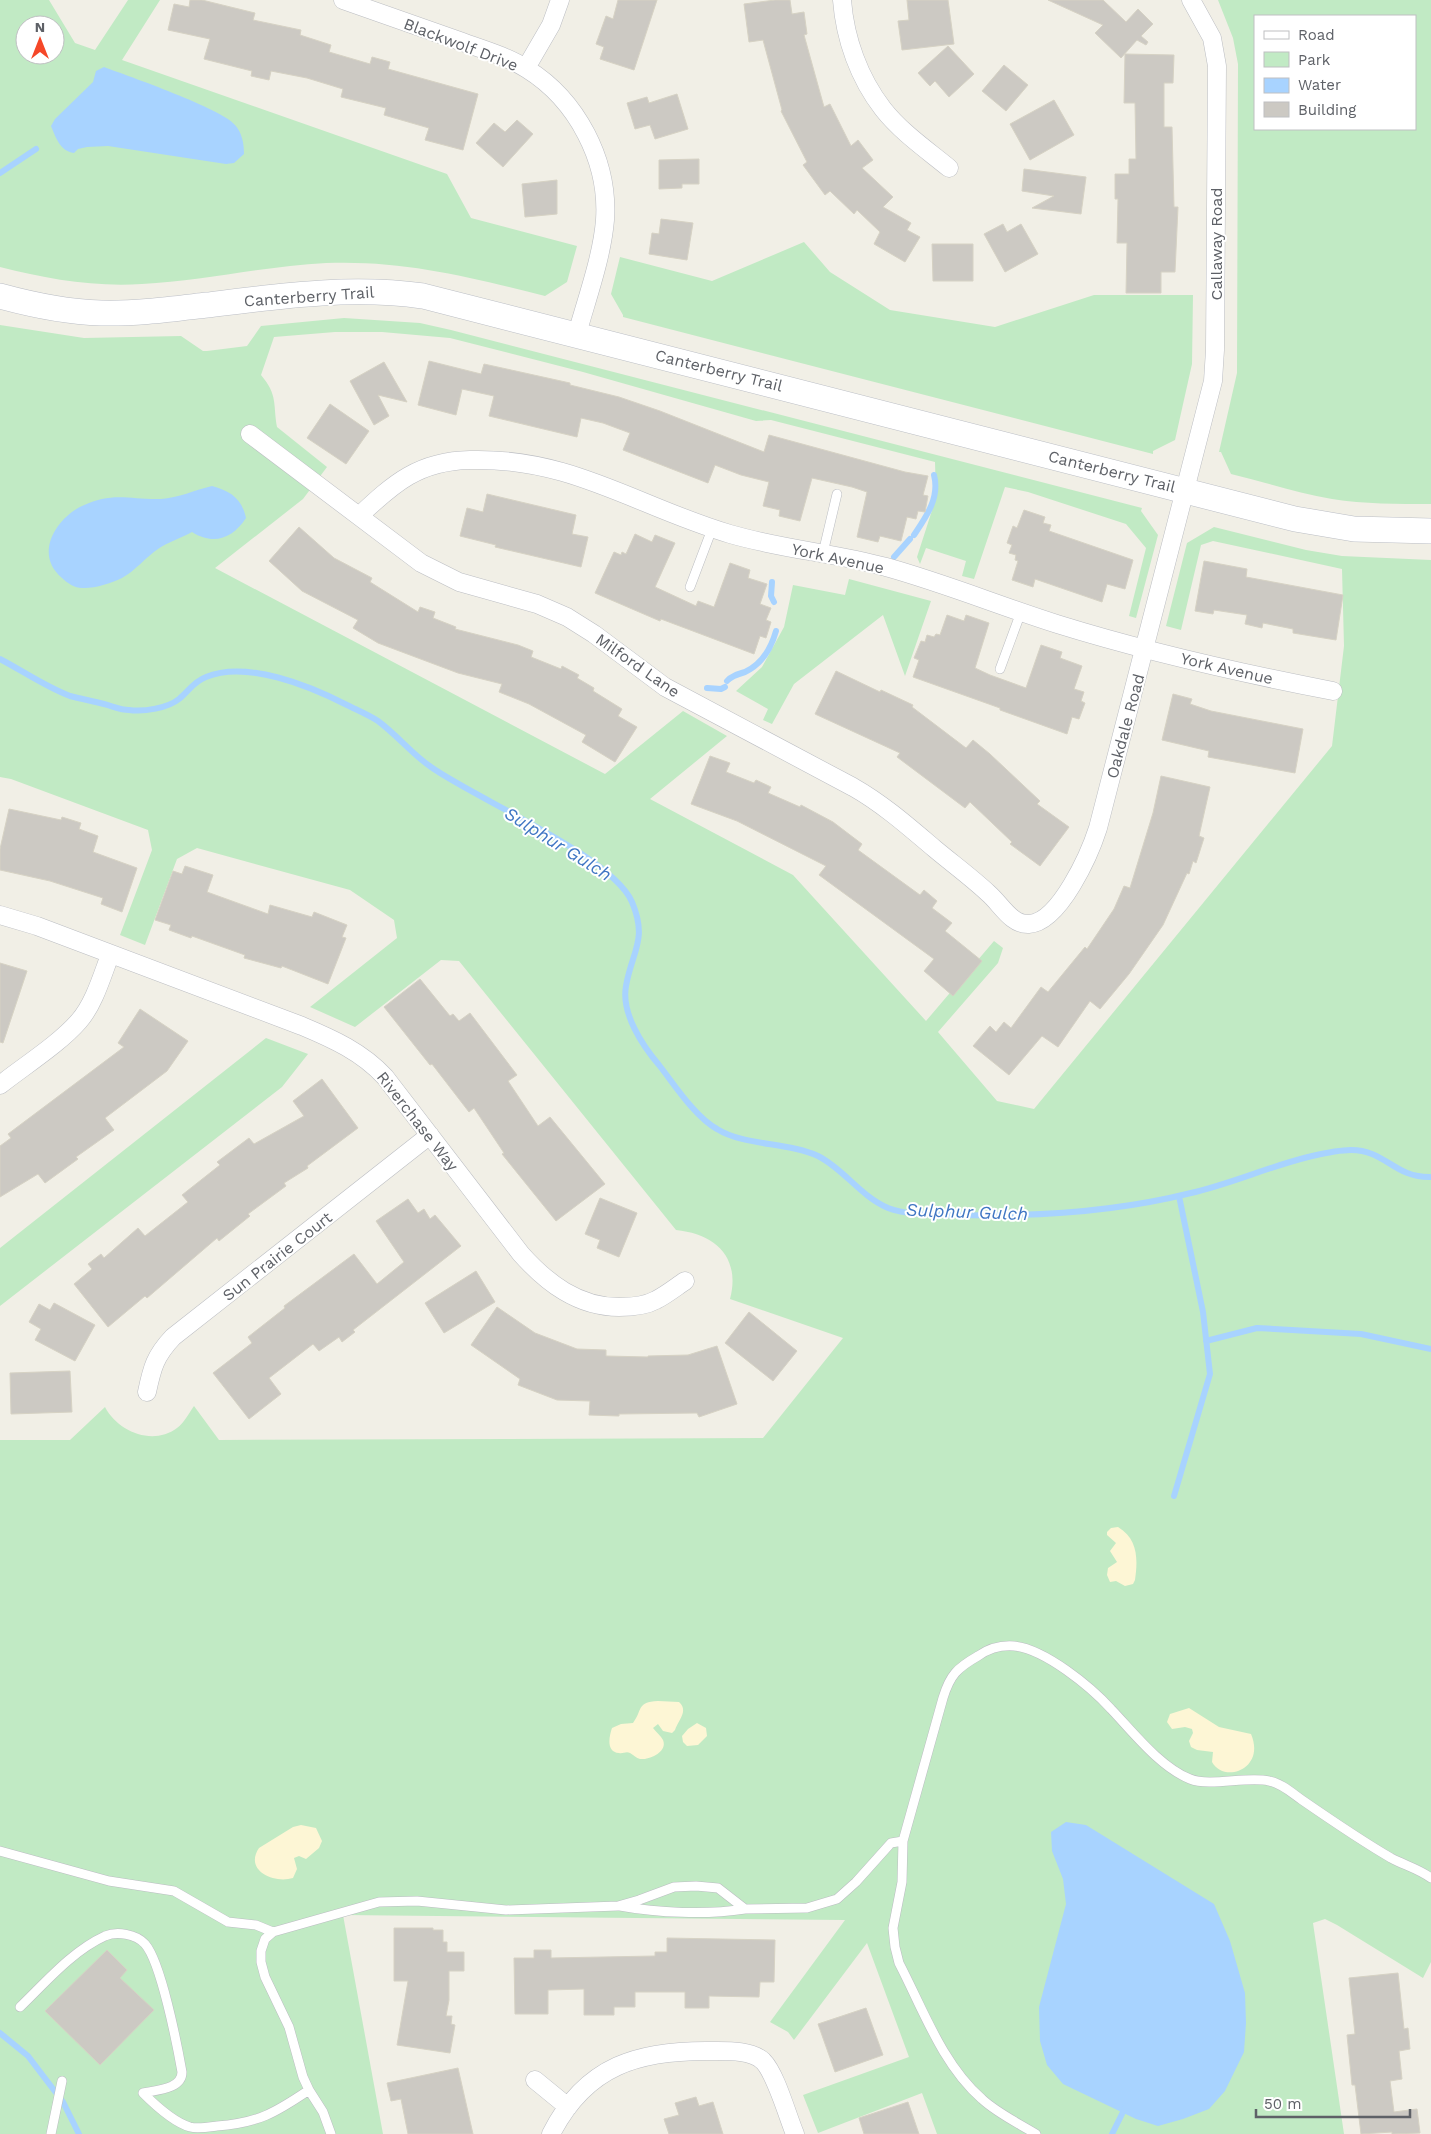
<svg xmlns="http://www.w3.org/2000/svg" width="1431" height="2134" font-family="'Work Sans',sans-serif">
<rect width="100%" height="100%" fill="#f1efe6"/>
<path fill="#c1eac4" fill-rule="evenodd" d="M0,0H49L75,43L95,50L128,0H160L122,60L447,174L471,218L577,246L567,282L545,296C470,277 404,260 326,263C265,266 203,281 142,284C93,287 47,279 0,267ZM25,25H55V55H25Z
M1218,0H1431V504C1398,504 1364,504 1332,499C1298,493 1265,482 1231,474L1221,452H1219L1237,373L1238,64L1233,38ZM1255,16H1415V129H1255Z
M804,242L830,272L890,310L995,327L1094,295H1193L1192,364L1175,440L1153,451V454L623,317V315L611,294L620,257L712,281Z
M344,318L420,323L451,330L1142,508L1141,511L1158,535L1136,618L1129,616L1146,548L1126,524L1028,492L1005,487L974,579L962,576L966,561L926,548L920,564L917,557L936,498L935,462L771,420L756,421L583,372L450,338L382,332H335L274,337L261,375C278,395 273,404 277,427L327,467L303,499L215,568L605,774L683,711L727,736L650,799L793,875L926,1021L994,941L1003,948L998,963L938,1032L997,1101L1034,1109L1332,746L1344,646L1342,569L1213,541L1201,545L1181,630L1166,626L1187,543L1214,527L1306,550L1342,556L1431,560V1962L1423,1978L1337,1925L1325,1919L1313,1923L1344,2134H937L922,2093L818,2133L803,2095L909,2057L867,1943L794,2040L788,2032L770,2022L845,1920L343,1915L383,2134H0V1440H70L105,1407C118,1432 153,1446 177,1428C184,1423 189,1413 194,1406L219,1440L763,1438L843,1338L730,1299C741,1257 715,1234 676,1230L459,961L441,960L355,1027L310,1007L397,938L394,920L350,890L197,848L177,859L145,945L120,935L152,850L148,830L11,779L0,777V325L84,338L181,336L203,351H207L247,346L261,326Z
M849,579L931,601L905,676L883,615L794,684L772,724L763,720L768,709L736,691L762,667L784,627L793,585L845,595Z
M266,1038L308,1054L282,1087L0,1306V1248Z"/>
<path fill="#fdf6d5" d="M1118,1527C1138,1539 1138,1559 1135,1580L1133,1584L1125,1586L1116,1581L1110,1582L1107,1575L1108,1568L1117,1562L1110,1551L1116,1543L1107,1535V1532L1111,1528Z
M658,1701L679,1702C689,1711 678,1720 675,1730L672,1733L663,1731L658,1724L653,1728C656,1732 661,1736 663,1740C668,1752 649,1760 640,1759C636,1758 634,1755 630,1753C626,1751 623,1754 619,1753C606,1752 609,1737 612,1728L621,1724L633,1723C643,1710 636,1702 658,1701Z
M1189,1708L1219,1727L1251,1734C1266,1769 1224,1784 1212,1762L1213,1752L1197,1750L1191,1747L1189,1741L1193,1733L1192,1729L1185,1727L1172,1729L1167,1722L1170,1714Z
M697,1723L706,1728L707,1736L698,1745L687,1746L683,1742L682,1736L688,1729Z
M301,1825L316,1828L322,1841L319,1848L306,1859L299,1856L294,1858L297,1869L293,1878C273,1884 244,1870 259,1848L293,1827Z"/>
<path fill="#a8d3ff" d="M104,67C128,76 223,109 235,125C242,133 244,143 244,154L234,163L226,164L108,146L87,147L78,149L74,153C60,151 56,138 51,126L55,119L93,82L96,71Z
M212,486C231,491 242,499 246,518C233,538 214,546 192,532C181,538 168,542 158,549C146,557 135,571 122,578C112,583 93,589 82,588C75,588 67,583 62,578C34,555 55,519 82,506C113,491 130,500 161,499C178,498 195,490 212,486Z
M1066,1822L1086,1825L1214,1904L1230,1941L1245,1993L1246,2023L1244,2052L1225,2091L1209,2109L1183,2119L1158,2126L1136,2119L1063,2084L1047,2065L1040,2041L1039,2007L1066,1904L1063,1879L1052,1851L1051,1832Z"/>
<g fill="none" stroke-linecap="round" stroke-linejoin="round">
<path stroke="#a8d3ff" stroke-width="6" d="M0,173L36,149
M914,535C926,517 940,498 934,475
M894,557L910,539
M772,582L771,596L774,602
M0,659C23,671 46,687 70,696C81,699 93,701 104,704C112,706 121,710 129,710C144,712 168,708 179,699C189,691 193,682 206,677C247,660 310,686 347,705C357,710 369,715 378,721C397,735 412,754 431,767C476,799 612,856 632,902C648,940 632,951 626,986C621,1013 642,1045 659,1065C674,1084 695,1117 717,1129C744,1146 788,1142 818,1156C844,1169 860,1196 888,1208C909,1216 934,1214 957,1215C1034,1217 1115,1212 1191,1193C1230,1184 1268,1167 1308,1157C1321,1154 1337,1150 1351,1150C1386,1150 1394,1178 1431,1177
M727,681C731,676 738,674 745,672C762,664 771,649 776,631
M707,688L721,689L725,687
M1206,1341L1257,1328L1361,1334L1431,1349
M1174,1496L1210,1374L1203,1312L1179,1196
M0,2033L28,2056L63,2102L79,2134
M1112,2134L1126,2106"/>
</g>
<path fill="#ccc9c3" stroke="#d6d2c4" d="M190,0H202L255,13L253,20L301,30L300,35L331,45L329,52L370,64L372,57L390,62L388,69L478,94L463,150L425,140L429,128L384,115L386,108L341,97L343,89L307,78L271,71L269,80L251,76L252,71L204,59L210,39L168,30L174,4L189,7Z
M618,0H657L634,70L600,59L604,47L596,44L606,16L613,19Z
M775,0H790L792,14L804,12L807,34L804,35L824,107L830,104L851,146L858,140L873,160L862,168L893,197L883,207L911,223L907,230L920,237L905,262L874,244L880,232L857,210L854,214L830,191L825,195L803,165L807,162L781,111L782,110L763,40L749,42L744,4Z
M907,0H948L954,44L902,50L898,21L909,20Z
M1048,0H1103L1126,22L1138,9L1153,24L1141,36L1148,42L1146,45L1137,40L1121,58L1095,33L1103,25Z
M948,46L974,74L949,97L935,81L930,86L918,73Z
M1125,54L1174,55L1173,83H1164V127H1172L1174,207H1178L1175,272H1161V293H1126L1127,243H1117L1118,199H1115V174H1129V159H1136L1135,103H1124Z
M1004,65L1028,85L1006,111L982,91Z
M677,94L688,129L655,139L650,125L635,129L627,103L647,97L649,103Z
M1054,100L1074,135L1030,160L1010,124Z
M517,120L533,134L503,167L476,143L494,123L505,132Z
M699,159V184H682V188L659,189V160Z
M1024,169L1086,177L1081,214L1032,208L1054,196L1022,191Z
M557,180V214L525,217L522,184Z
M661,219L693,223L687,260L649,254L652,233L659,234Z
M1003,224L1007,232L1021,224L1038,254L1005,272L984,234Z
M932,244H973V281H933Z
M429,361L481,374L484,364L570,383V385L619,397L660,411L764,452L769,435L905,472L928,476L923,495L928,496L925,512L918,511L916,519L907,517L901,541L880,536L878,542L857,537L867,492L852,487L812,478L800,521L779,516L780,510L763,506L769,482L741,475L715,465L708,483L623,450L630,433L603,423L581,418L577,437L489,416L494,396L462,389L456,415L418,405Z
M384,362L407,402L378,395L389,416L374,425L350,381Z
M330,404L369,431L346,464L307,438Z
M487,494L576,515L572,534L588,537L581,567L495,547L496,545L460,536L467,508L483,512Z
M1024,510L1045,517L1043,523L1051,525L1049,531L1133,560L1125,589L1107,584L1102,602L1035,579L1033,587L1012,580L1018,561L1015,560L1016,555L1009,553L1012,545L1007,543L1013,526L1017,528Z
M299,527L334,558L372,578L370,582L418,612L420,607L435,612L433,618L456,627L455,629L518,645L533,651L531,657L561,669L562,666L579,675L577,678L594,688L593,691L622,709L618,716L637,727L615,762L582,742L586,735L529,704L499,692L502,684L458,673L378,643L353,628L358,620L302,591L269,561Z
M635,534L652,542L655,535L675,543L655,587L696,606L698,601L714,607L730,563L750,570L748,578L767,584L760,604L771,608L766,620L771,622L766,638L760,636L754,654L661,619L660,621L595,593L614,552L621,555L622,552L626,554Z
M1204,561L1247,569L1246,577L1343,595L1336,640L1293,633V629L1263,623L1262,628L1245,624L1247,615L1214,610L1213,614L1195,611Z
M947,615L964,621L966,615L989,623L975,668L990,675L1026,688L1041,645L1062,652L1060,658L1082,666L1074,689L1084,692L1081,701L1085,703L1079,719L1072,717L1067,734L1000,710V708L913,677L919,660L914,658L921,641L925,642L927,635L934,637L936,634L940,635Z
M836,671L880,692L881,690L913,705L912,707L966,748L973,740L990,754L1040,801L1037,804L1069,827L1040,866L1010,844L1012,842L970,802L965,808L897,757L900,753L815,714Z
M1173,694L1192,699L1190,704L1211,711L1303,729L1295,773L1208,757L1209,751L1162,740Z
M710,756L730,763L726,772L754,783L756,780L771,787L768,793L800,807L801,805L833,822L862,844L858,850L920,895L924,890L937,901L932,908L952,923L945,931L982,961L953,996L924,971L934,959L819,875L826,866L737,821L691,804Z
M1161,776L1210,787L1199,836L1204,838L1196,863L1193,861L1189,874L1187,873L1163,925L1129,974L1100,1009L1090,1001L1058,1047L1042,1036L1009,1075L973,1046L990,1026L996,1032L1004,1022L1011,1028L1041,987L1048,992L1085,947L1087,949L1114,909L1124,886L1130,888L1153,813Z
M9,809L61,820L62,817L81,823L79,829L98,836L93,852L137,868L122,912L101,904L103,898L50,881L0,870V849Z
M185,866L213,875L207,892L268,914L270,905L312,917L314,912L347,925L342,937L346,938L328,984L282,966L281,968L244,958L245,955L192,936L191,938L169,930L171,925L155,920L173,871L182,874Z
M0,963L27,971L3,1043L0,1042Z
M420,979L450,1016L453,1014L459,1021L470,1013L517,1075L508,1081L538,1126L550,1117L605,1184L556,1221L502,1154L504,1153L474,1108L469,1112L432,1064L430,1065L384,1007Z
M140,1009L188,1041L167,1071L105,1118L114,1130L76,1157L78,1159L45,1183L38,1174L0,1197V1146L11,1138L8,1134L124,1047L118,1043Z
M322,1079L358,1128L307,1166L308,1168L284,1183L286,1186L248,1214L250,1216L219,1241L217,1238L147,1298L145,1296L108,1327L74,1284L92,1269L88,1264L101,1254L104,1258L138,1228L145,1236L188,1202L182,1195L220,1165L217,1162L249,1138L254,1144L304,1116L293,1101Z
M600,1198L637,1213L619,1257L597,1248L600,1240L585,1234Z
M408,1199L418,1213L424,1209L430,1219L435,1215L461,1246L353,1330L355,1332L342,1342L339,1337L319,1351L313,1344L269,1378L281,1394L249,1419L213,1373L252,1343L248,1337L285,1308L284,1306L354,1254L377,1284L404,1262L376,1221Z
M476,1271L495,1302L444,1333L425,1303Z
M54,1303L95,1325L75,1361L35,1340L41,1329L29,1322L39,1304L50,1310Z
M497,1307L535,1333L577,1349L606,1350V1356L648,1357V1356L688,1355L717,1346L737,1404L699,1417L697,1413L619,1414V1416L589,1415L590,1401L557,1400L518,1385L520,1379L471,1345Z
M749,1312L797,1351L773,1381L725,1343Z
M70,1371L72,1412L11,1414L10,1373Z
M394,1928H433V1930H443V1942H447V1952H464V1971H449V2000L446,2016H452L451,2024L455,2025L450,2053L397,2045L408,1981H394Z
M667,1938L775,1940L774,1982H760L759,1997L709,1996V2008H685V1992H635V2007H614V2015H584V1989L548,1990V2014H515L514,1958H534V1950H551V1958L655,1956V1952H667Z
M107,1950L127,1970L120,1978L154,2010L100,2065L45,2011Z
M1398,1973L1404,2029L1408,2028L1410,2049L1399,2051L1402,2079L1390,2081L1394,2112L1417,2109L1420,2133L1392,2134V2132L1361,2134L1355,2085H1352L1347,2035L1355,2034L1349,1978Z
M866,2008L883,2055L835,2072L818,2024Z
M458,2068L473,2134H408L401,2099L391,2101L387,2083Z
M696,2097L699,2106L713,2102L723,2134H669L664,2119L679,2115L675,2103Z
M908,2102L919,2134H864L859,2118Z"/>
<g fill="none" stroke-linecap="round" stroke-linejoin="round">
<g stroke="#bbbdc2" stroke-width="10">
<path id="lane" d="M823,553L837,494
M690,587L712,529
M1000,669L1021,612
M0,1851L109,1881L174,1891L228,1922L256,1925L273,1932
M620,1906C658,1913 707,1915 745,1909
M20,2007C45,1983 72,1951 105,1936C117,1931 136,1934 145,1944C161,1962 177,2044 182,2072C182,2089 157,2090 143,2093
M143,2093C155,2105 173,2122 190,2127C198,2129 209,2127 217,2126C258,2123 275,2113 309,2090
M51,2134L62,2081
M331,2134L323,2112L309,2090L303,2077L289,2027L265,1977L261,1962V1951L265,1939L273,1932L379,1902L417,1901L506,1910L618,1906L639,1900L674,1887L696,1886L718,1888L745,1909L807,1908L837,1899L856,1882L891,1843L903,1841
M1036,2134C1018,2123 997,2113 982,2099C942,2064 923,2009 899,1963L895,1947L893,1928L902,1882L903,1841L943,1698C950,1675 957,1668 978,1656C988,1649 1001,1645 1014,1646C1045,1649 1091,1687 1111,1709C1133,1732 1160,1767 1190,1779C1210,1787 1247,1776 1269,1781C1281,1783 1292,1793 1302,1800C1331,1820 1360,1840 1391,1858C1404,1865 1419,1869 1431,1878"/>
</g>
<g stroke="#bbbdc2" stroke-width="19">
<path id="street" d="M343,0C380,13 417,26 454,39C478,48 505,55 527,69C577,100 609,161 605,220C602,257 587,298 577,334
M842,0C845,39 859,78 883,109C901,132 927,150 949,168
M526,68L551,25L560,0
M250,434L421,563L459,582L537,604L567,617L594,634L665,687L853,787C883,804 909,827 935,849C953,864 972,878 988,893C1001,904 1011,925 1029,924C1060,922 1090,853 1098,828L1213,381L1215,350L1217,66L1212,38L1191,0
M359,516C394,483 419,461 470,460C571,457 638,507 730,534C781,549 835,553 886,567C944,583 1000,606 1057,624C1147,652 1240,673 1333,691
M0,915L37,926L302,1026C333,1039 362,1052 385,1077L521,1254C547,1283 578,1307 619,1307C631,1307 645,1306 656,1300C666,1295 676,1287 685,1281
M0,1085C24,1066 59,1044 79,1021C94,1004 102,976 110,955
M147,1392C152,1368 155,1356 173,1337L430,1135
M535,2080L568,2107
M551,2134C586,2065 639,2050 712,2051C727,2051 751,2050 763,2061C776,2074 787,2115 795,2134"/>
</g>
<g stroke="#bbbec5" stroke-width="26">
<path id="secondary" d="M0,296C33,305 67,312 101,313C136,314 172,309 207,305C280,296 350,286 423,296L1295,519L1354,529L1431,531"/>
</g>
<use href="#lane" stroke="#fff" stroke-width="9"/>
<use href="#street" stroke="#fff" stroke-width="18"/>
<use href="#secondary" stroke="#fff" stroke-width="25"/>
</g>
<g text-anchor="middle" stroke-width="4" stroke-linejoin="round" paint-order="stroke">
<g font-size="16" fill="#5e6167" stroke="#fff">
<text transform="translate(461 44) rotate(21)" y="6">Blackwolf Drive</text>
<text transform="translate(1216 244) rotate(-90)" y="6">Callaway Road</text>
<text transform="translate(309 296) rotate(-4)" y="6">Canterberry Trail</text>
<text transform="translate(719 370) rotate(14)" y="6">Canterberry Trail</text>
<text transform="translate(1112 471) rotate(14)" y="6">Canterberry Trail</text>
<text transform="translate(838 558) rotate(12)" y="6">York Avenue</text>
<text transform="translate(638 665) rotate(35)" y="6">Milford Lane</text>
<text transform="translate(1227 668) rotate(13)" y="6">York Avenue</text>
<text transform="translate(1125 726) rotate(-75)" y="6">Oakdale Road</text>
<text transform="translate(418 1121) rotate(52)" y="6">Riverchase Way</text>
<text transform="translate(277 1256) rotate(-38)" y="6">Sun Prairie Court</text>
</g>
<g font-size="18" font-style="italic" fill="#3f76c3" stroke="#fff">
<text transform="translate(558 844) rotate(32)" y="6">Sulphur Gulch</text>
<text transform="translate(967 1212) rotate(2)" y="6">Sulphur Gulch</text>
</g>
</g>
<rect x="1254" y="15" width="162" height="115" fill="#ffffff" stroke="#bfc0c2"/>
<rect x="1264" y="31" width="25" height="8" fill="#ffffff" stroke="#bfc0c2"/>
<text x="1298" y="40" font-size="15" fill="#5e6167">Road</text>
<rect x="1264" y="52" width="25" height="15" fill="#c1eac4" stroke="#bfc0c2"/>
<text x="1298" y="65" font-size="15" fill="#5e6167">Park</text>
<rect x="1264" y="78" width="25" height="15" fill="#a8d3ff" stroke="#bfc0c2"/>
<text x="1298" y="90" font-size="15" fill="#5e6167">Water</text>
<rect x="1264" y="102" width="25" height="15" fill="#ccc9c3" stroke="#bfc0c2"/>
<text x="1298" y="115" font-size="15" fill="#5e6167">Building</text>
<g transform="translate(40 40)"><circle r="24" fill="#ffffff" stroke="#bfc0c2"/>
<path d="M0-4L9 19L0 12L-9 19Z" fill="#f54728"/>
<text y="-8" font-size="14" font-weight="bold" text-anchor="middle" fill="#5e6167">N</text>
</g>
<path d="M1256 2109v8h154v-8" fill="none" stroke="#5e6167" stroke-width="2.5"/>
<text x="1264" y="2109" font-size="15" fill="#5e6167" stroke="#ffffff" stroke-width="4" paint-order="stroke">50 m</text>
</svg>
